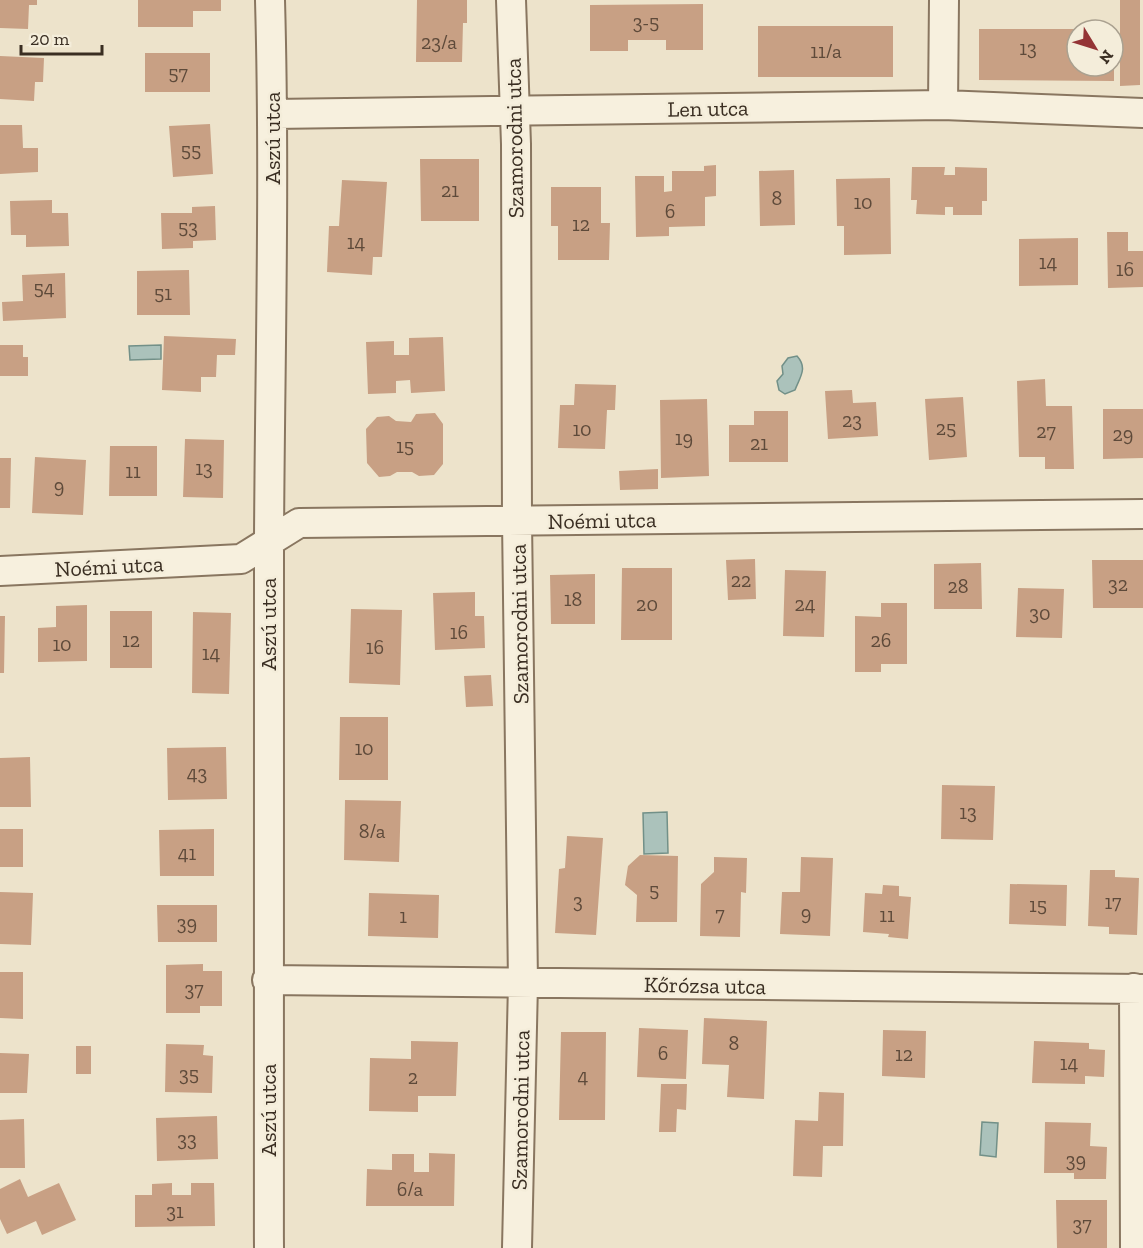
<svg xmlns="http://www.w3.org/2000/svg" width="1143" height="1248" font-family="'Zilla Slab',serif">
<rect width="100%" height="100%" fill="#ede3cb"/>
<path fill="#abc2bb" stroke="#729088" stroke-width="1.5" d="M161,345V359L130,360L129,346Z
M797,356C808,368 800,377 795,390L785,394L779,390L777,381L783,374L782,366L788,358Z
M667,812L668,853L644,854L643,813Z
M982,1122L998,1123L996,1157L980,1155Z"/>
<path fill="#c8a084" d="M0,0H37V5H29L28,29L0,28Z
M138,0H221V11H193V27H138Z
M417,0H467V23H463L462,62H416Z
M1120,0H1140V85L1120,86Z
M703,4V50H666V40H628V51H590V5Z
M758,26H893V77H758Z
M979,29H1077V66H1114V81L979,80Z
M145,53H210V92H145Z
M0,56L44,58L43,82H35L34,101L0,99Z
M210,124L213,174L173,177L169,126Z
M0,125H22L23,148H38V172L0,174Z
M420,159H479V221H421Z
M716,165V196L705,197V226L669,227V236L636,237L635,176H664V192L672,191V171H704V166Z
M912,167H945L944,175H955V167L987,168V201H982V215H953V207H945V215L916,214L917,200H911Z
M794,170L795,225L760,226L759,171Z
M890,178L891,254L844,255V226H837L836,179Z
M342,180L387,182L382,257H373L372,275L327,272L329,226H339Z
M551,187H601V223H610L609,260H558V226H551Z
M52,200V213H68L69,246L26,247V235H11L10,201Z
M215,206L216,240L193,241V248L162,249L161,213H192V207Z
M1107,232H1128V251H1143V287L1108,288Z
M1078,238V285L1019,286V239Z
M189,270L190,315H137V271Z
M65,273L66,318L3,321L2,302L23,301L22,275Z
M164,336L236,339L235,355H217L216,377H201V392L162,390Z
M443,337L445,391L411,393L410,380L396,381V393L368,394L366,342L394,341V355H409V338Z
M0,345H23V357H28V376H0Z
M1045,379L1046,406H1072L1074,469H1045V457H1019L1017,381Z
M575,384L616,385L615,410H607L605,449L558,448L560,405H574Z
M852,390L853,403L876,402L878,436L828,439L825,391Z
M963,397L967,457L929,460L925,399Z
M707,399L709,476L661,478L660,400Z
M1103,409H1143V458L1103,459Z
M754,411H788V462H729V425H754Z
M435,413L443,424V464L434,475L419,476L412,472H397L390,476L379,477L367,463L366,429L377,417L389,416L396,421L411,422L416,414Z
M185,439L224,440L223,498L183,497Z
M110,446H157V496H109Z
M35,457L86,460L83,515L32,513Z
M0,458H11L10,508H0Z
M658,469V489L620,490L619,471Z
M755,559L756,599L728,600L726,560Z
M1092,560H1143V608H1093Z
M981,563L982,609H934V564Z
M622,568H672V640H621Z
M785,570L826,571L824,637L783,636Z
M595,574V624H551L550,575Z
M1018,588L1064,589L1062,638L1016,637Z
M475,592V616H484L485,648L435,650L433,593Z
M881,603H907V664H881V672H855V616L881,617Z
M87,605V661L38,662V628L56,627V606Z
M351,609L402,610L400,685L349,683Z
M110,611H152V668H110Z
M193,612L231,613L229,694L192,693Z
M0,616H5L4,673H0Z
M491,675L493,706L466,707L464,676Z
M340,717H388V780H339Z
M226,747L227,799L168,800L167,748Z
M30,757L31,807H0V758Z
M942,785L995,786L993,840L941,839Z
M345,800L401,801L399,862L344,860Z
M0,829H23V867H0Z
M214,829V876H160L159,830Z
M567,836L603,838L596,935L555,933L559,869L565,868Z
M640,855L678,856L677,922H636L637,895L625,885L628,866Z
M714,857L747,858L746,893L741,892L740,937L700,936L701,884L714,872Z
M801,857L833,858L830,936L780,934L782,892H800Z
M1090,870H1115V877L1139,878L1137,935L1109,934V927L1088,926Z
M1010,884L1067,885L1066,926L1009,924Z
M883,885L899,886V896L911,897L908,939L888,937L889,934L863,932L865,893L882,894Z
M0,892L33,893L31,945L0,944Z
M369,893L439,895L438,938L368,936Z
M157,905H217V942H158Z
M203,964V971H222V1006H200V1013H166V965Z
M0,972H23V1019L0,1018Z
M704,1018L767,1021L764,1099L727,1097L729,1065L702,1064Z
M639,1028L688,1030L686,1079L637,1077Z
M883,1030L926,1031L925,1078L882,1076Z
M561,1032H606L605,1120H559Z
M411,1041L458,1042L456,1096H418V1112L369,1111L370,1058L411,1059Z
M1034,1041L1089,1043V1049L1105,1050L1104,1077L1085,1076V1084L1032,1083Z
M166,1044L204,1045L203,1055L213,1056L212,1093L165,1092Z
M76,1046H91V1074H76Z
M0,1053L29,1054L27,1093H0Z
M661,1084H687L686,1110L677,1109L676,1132H659Z
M819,1092L844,1093L843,1146H823L822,1177L793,1176L795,1120L818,1121Z
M217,1116L218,1159L157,1161L156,1118Z
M24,1119L25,1168H0V1120Z
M1045,1122L1091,1123L1090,1146L1107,1147L1106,1179H1074V1173H1044Z
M429,1153L455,1154L454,1206H366L367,1169L392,1170V1154H414V1172H429Z
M20,1179L28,1197L59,1183L76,1220L42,1235L36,1221L7,1234L0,1219V1189Z
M172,1183V1195H191V1183H214L215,1226L135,1227V1195H152V1184Z
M1056,1200H1107V1248H1057Z"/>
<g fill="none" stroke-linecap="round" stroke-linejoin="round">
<g stroke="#897660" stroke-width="32">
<path id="minor" d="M511,0L516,144L517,520L523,983L517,1248
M943,105L944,0
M273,114L943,105L1143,113
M0,571L241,559L299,523L1143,514
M267,980L1143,989
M1134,988L1135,1248
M269,1248C267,1012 267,776 269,539C270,360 275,180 270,0"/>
</g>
<use href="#minor" stroke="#f7f0de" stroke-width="28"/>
</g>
<g text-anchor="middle" stroke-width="5" stroke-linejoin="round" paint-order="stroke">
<g font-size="20" fill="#5e4a3a">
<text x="646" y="29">3-5</text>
<text x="439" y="49">23/a</text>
<text x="1028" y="55">13</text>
<text x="826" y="58">11/a</text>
<text x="178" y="80">57</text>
<text x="191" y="157">55</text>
<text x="450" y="197">21</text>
<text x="777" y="205">8</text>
<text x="863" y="209">10</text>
<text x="670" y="218">6</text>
<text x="581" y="231">12</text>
<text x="188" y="234">53</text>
<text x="356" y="249">14</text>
<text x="1048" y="269">14</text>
<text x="1125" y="276">16</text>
<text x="44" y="295">54</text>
<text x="163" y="300">51</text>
<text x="852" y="427">23</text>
<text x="946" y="435">25</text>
<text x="582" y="436">10</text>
<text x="1046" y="438">27</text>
<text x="1123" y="441">29</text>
<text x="684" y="445">19</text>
<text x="759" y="450">21</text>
<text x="405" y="453">15</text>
<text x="204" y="475">13</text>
<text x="133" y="478">11</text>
<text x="59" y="493">9</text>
<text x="741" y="587">22</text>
<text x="1118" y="591">32</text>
<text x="958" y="593">28</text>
<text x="573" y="606">18</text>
<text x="647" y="611">20</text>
<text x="805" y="611">24</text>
<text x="1040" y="620">30</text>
<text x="459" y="639">16</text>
<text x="131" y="647">12</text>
<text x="881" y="647">26</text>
<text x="62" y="651">10</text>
<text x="375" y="654">16</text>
<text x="211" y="660">14</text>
<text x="364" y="755">10</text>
<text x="197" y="780">43</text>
<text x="968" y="819">13</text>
<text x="372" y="838">8/a</text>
<text x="187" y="860">41</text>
<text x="654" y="897">5</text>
<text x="578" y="908">3</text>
<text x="1113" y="909">17</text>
<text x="1038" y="912">15</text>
<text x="806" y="920">9</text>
<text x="720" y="921">7</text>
<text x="887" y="922">11</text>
<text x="403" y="923">1</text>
<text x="187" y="930">39</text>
<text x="194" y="996">37</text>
<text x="734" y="1050">8</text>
<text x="663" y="1060">6</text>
<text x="904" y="1061">12</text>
<text x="1069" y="1070">14</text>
<text x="189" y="1081">35</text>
<text x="583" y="1083">4</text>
<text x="413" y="1084">2</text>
<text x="187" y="1146">33</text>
<text x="1076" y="1167">39</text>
<text x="410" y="1196">6/a</text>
<text x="175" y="1218">31</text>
<text x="1082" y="1231">37</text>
</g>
<g font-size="22" fill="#3a2e22" stroke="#f4edda">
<text transform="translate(708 108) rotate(-1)" y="8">Len utca</text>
<text transform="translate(272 138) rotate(-90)" y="8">Aszú utca</text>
<text transform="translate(514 138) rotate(-91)" y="8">Szamorodni utca</text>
<text transform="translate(602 520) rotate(-1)" y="8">Noémi utca</text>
<text transform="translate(109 566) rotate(-3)" y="8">Noémi utca</text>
<text transform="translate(268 624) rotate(-90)" y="8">Aszú utca</text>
<text transform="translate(519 624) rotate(-91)" y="8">Szamorodni utca</text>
<text transform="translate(705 985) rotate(1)" y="8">Kőrózsa utca</text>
<text transform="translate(268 1110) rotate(-90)" y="8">Aszú utca</text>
<text transform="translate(520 1110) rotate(-89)" y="8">Szamorodni utca</text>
</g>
</g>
<g transform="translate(1095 48) rotate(128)"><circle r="28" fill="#f4edda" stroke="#aaa190" stroke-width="1.5"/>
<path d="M0-4.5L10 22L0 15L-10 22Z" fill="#943435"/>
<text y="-9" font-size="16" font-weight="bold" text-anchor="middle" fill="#3a2e22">N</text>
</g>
<path d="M21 45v9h81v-9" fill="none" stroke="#3a2e22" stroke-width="3"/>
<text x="30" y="45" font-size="18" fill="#3a2e22" stroke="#f4edda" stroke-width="4.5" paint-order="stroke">20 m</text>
</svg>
